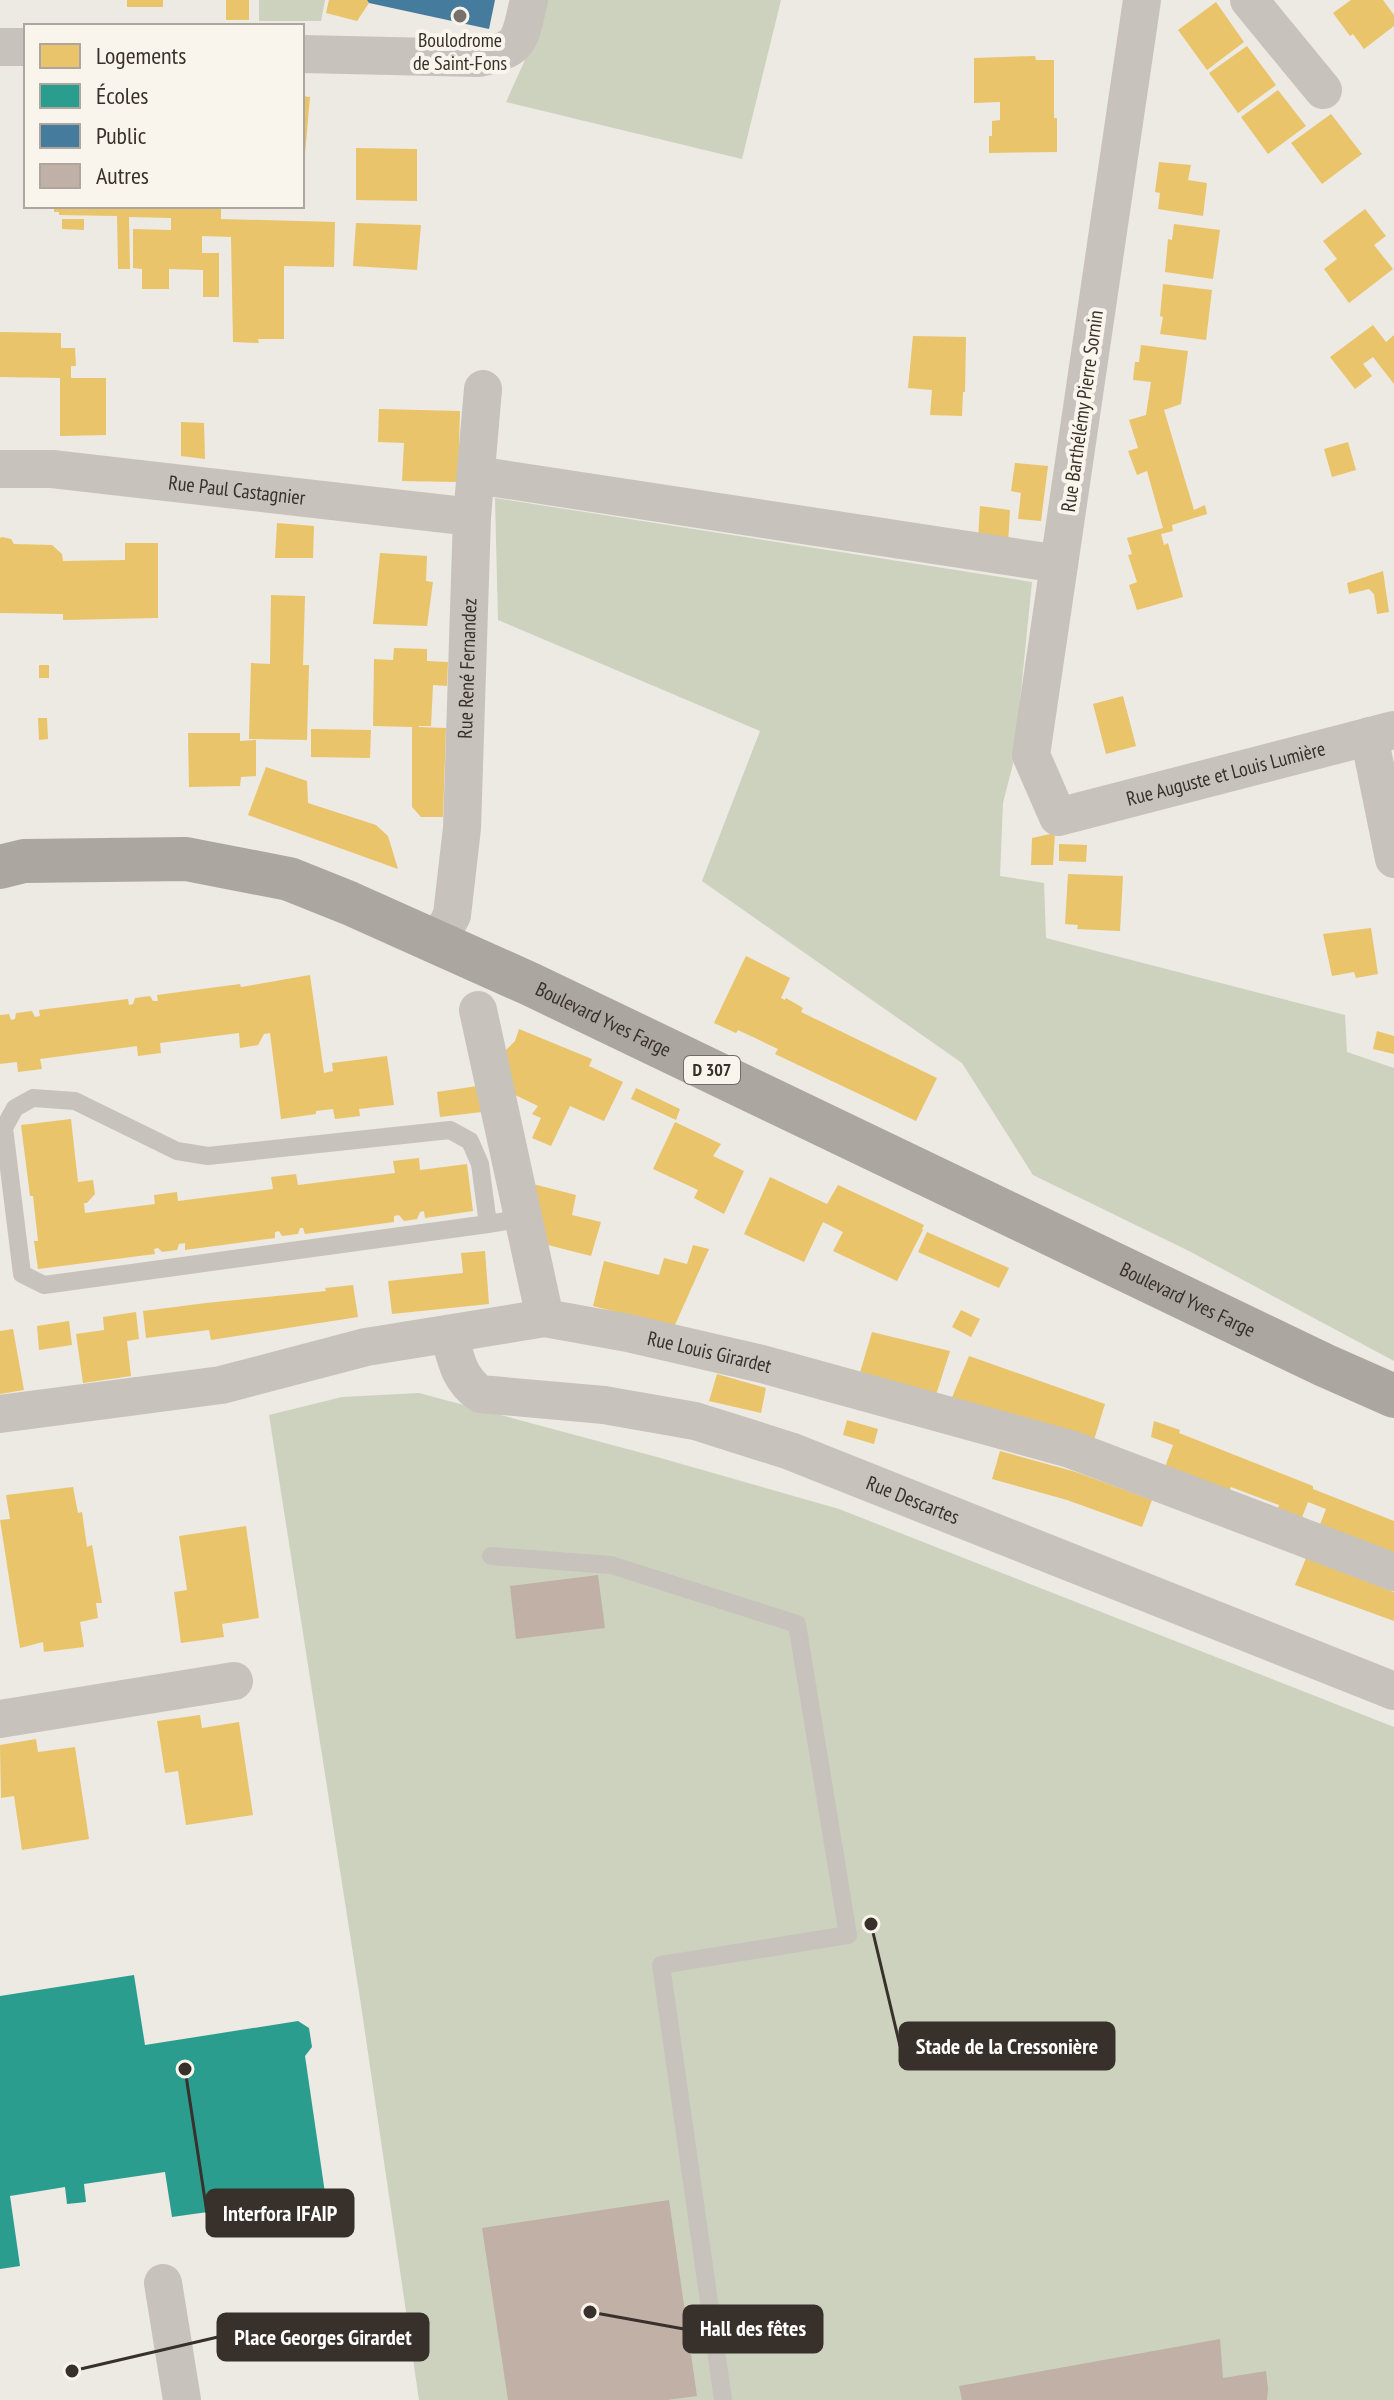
<svg xmlns="http://www.w3.org/2000/svg" width="1394" height="2400" font-family="'PT Sans Narrow',sans-serif">
<rect width="100%" height="100%" fill="#ede9e3"/>
<path fill="#cdd2be" d="M259,0H325L321,21H259Z
M544,0H781L742,159L506,102L538,31Z
M495,498L1032,582L1014,760L1003,803L1000,876L1044,883L1046,938L1345,1015L1347,1052L1394,1068V1361L1189,1251L1033,1175L962,1063L702,881L760,731L498,620Z
M419,1393L657,1457L839,1509L1394,1727V2400H419L361,2005L269,1415L342,1397Z"/>
<path fill="#e9c46a" d="M127,0H163V7H127Z
M226,0H249V20H226Z
M329,0H367L369,3L357,21L326,13Z
M1351,0H1383L1394,15V26L1364,49L1353,34L1350,36L1333,13Z
M1216,2L1244,42L1207,70L1178,30Z
M1247,46L1276,85L1238,113L1209,73Z
M1035,56L1036,60H1054V118H1057V152L989,153V136H992V121L1000,120V102L974,103V58Z
M1278,90L1306,126L1268,154L1241,117Z
M302,96L310,97L305,154H302Z
M1331,114L1362,154L1322,184L1291,143Z
M356,148L417,149V201L356,200Z
M1159,162L1191,165L1188,180L1207,183L1203,216L1158,209L1160,193L1155,192Z
M54,206H221V219L335,222L334,267L284,266V339H258L259,343L233,342L231,237L202,236V253H219V297H203V270L169,269V289H142V269L133,268V229L171,230V218L129,217L130,269H118L117,216L59,215V212H54Z
M1365,209L1386,236L1374,245L1393,269L1349,303L1324,269L1337,259L1323,241Z
M62,219H84V230L62,229Z
M356,223L421,225L417,270L353,266Z
M1174,224L1220,230L1213,279L1165,272L1168,239L1172,240Z
M1163,284L1212,290L1206,340L1160,334L1163,317L1160,316Z
M1373,325L1386,342L1394,335V384L1373,357L1363,364L1372,376L1355,389L1330,357Z
M0,332L61,333V348H75L76,366H71V378H106V435L60,436V378L0,377Z
M913,336L966,337L965,392H963L962,416L930,415L932,390L908,388Z
M1141,345L1188,351L1181,404L1164,410L1194,510L1205,505L1207,514L1172,525L1173,531L1161,534L1164,545L1168,543L1183,597L1137,610L1129,585L1137,582L1128,555L1132,554L1127,538L1163,528L1147,471L1137,475L1128,451L1138,448L1129,420L1146,415L1151,382L1133,380L1135,362H1139Z
M379,409L460,411L458,482L402,481L404,443L378,442Z
M181,422L204,423L205,459L181,456Z
M1348,442L1356,470L1332,477L1324,449Z
M1015,463L1048,466L1041,521L1018,519L1021,493L1011,491Z
M980,506L1010,510L1008,544L978,540Z
M277,523L314,526L313,558H275Z
M2,537L11,539L14,544L52,545L62,554L63,561L125,560V543H158V618L63,620V614L0,613V538Z
M380,553L427,556L426,581L433,582L427,626L373,624Z
M1383,571L1389,612L1377,614L1374,594L1369,589L1349,594L1347,583Z
M271,595L305,596L303,665H309L307,740L249,739L251,663L270,664Z
M394,648L427,649V661L448,662L447,686L433,685L431,726H419V727L446,728L443,817H421L412,807V727L373,726L374,659L393,660Z
M39,665H49V678H39Z
M1123,696L1136,746L1106,754L1093,704Z
M38,718H47L48,739L39,740Z
M311,729L371,730L370,758L311,757Z
M188,733H240V741L256,740V776L241,777L240,786L189,787Z
M266,767L307,781L308,803L376,825L388,836L398,869L248,815Z
M1055,833L1053,865H1031L1032,838Z
M1059,844L1087,845L1086,862L1059,861Z
M1068,874L1123,876L1120,931L1077,929L1078,925L1065,924Z
M1371,928L1378,974L1356,978L1354,972L1332,976L1323,934Z
M746,956L790,978L781,998L785,1000L786,998L803,1008L801,1012L937,1078L916,1121L775,1054L778,1049L738,1030L736,1033L714,1023Z
M310,975L324,1073L333,1071L332,1063L387,1056L394,1105L359,1109L360,1116L335,1119L333,1109L316,1111V1114L281,1119L270,1033L264,1034L258,1045L240,1048L239,1033L160,1043L161,1053L138,1056L137,1046L40,1059L42,1069L18,1072L17,1062L0,1064V1015L9,1014L11,1020L15,1019L16,1013L32,1011L35,1017L40,1016L39,1010L128,999L129,1005L133,1004L135,998L150,996L153,1001H158L157,995L240,984L241,987Z
M519,1029L592,1059L589,1066L623,1082L604,1121L570,1106L551,1146L532,1138L541,1118L532,1114L538,1106L511,1093L503,1053L515,1041Z
M1377,1031L1394,1036V1054L1373,1049Z
M477,1086L482,1112L440,1117L437,1092Z
M636,1088L680,1109L676,1120L631,1099Z
M71,1119L78,1182L93,1180L95,1194L87,1203H84L85,1213L155,1204L154,1195L177,1192L178,1201L273,1189L271,1177L296,1174L298,1185L395,1173L393,1161L419,1158L420,1170L467,1164L473,1211L425,1218L424,1211L420,1212L417,1219L404,1221L399,1215L394,1216V1222L305,1234L303,1228H300L298,1234L282,1236L279,1231L275,1232V1238L185,1250V1243L179,1244L177,1250L162,1252L158,1248L154,1249L155,1254L38,1269L34,1241H38L33,1196H30L21,1125Z
M675,1122L721,1144L713,1156L744,1171L724,1214L694,1198L698,1190L653,1169Z
M770,1177L827,1204L838,1185L924,1225L922,1229L923,1230L897,1281L833,1251L843,1232L823,1222L804,1262L744,1234Z
M533,1184L576,1195L572,1215L601,1222L591,1256L544,1244Z
M927,1232L1009,1268L999,1288L918,1252Z
M693,1245L709,1249L674,1327L593,1306L604,1261L659,1275L664,1258L687,1264Z
M485,1251L489,1304L392,1314L388,1281L463,1273L461,1253Z
M353,1285L358,1317L211,1340L209,1330L146,1338L143,1311L206,1303L326,1291L325,1288Z
M961,1310L980,1319L971,1337L952,1327Z
M136,1312L139,1339L127,1341L131,1376L83,1383L76,1334L104,1330L103,1317Z
M69,1321L72,1345L39,1350L37,1326Z
M13,1329L24,1390L0,1394V1331Z
M872,1332L950,1351L936,1395L859,1376Z
M969,1356L1105,1404L1094,1440L951,1400Z
M717,1374L766,1388L761,1413L709,1401Z
M847,1420L878,1429L874,1444L843,1435Z
M1154,1421L1180,1430L1179,1433L1313,1486V1489L1394,1521V1556L1319,1527L1326,1509L1308,1502L1301,1520L1277,1511L1279,1505L1231,1487L1229,1492L1165,1467L1173,1445L1151,1437Z
M1000,1451L1076,1472L1152,1500L1142,1527L1067,1500L992,1479Z
M73,1487L78,1513L82,1512L87,1547L92,1545L102,1603H96L98,1618L80,1622L84,1647L44,1652L43,1642L20,1648L0,1520L10,1519L6,1495Z
M246,1526L259,1618L222,1624L224,1637L181,1643L174,1592L187,1590L179,1536Z
M1306,1558L1394,1592V1621L1295,1585Z
M200,1715L202,1728L239,1722L253,1815L186,1825L178,1771L165,1773L157,1721Z
M36,1739L38,1752L75,1747L89,1839L22,1850L14,1796L1,1798L0,1745Z"/>
<path fill="#2a9d8f" d="M134,1975L145,2045L298,2021L309,2028L312,2047L305,2056L325,2193L293,2199L284,2208L267,2211L257,2205L172,2217L165,2172L84,2184L86,2202L67,2204L65,2187L10,2196L20,2266L0,2269V1996Z"/>
<path fill="#457b9d" d="M367,0H495L489,29L369,3Z"/>
<path fill="#c0b0a6" d="M598,1575L605,1628L516,1639L510,1586Z
M669,2200L697,2396L667,2400H508L482,2228Z
M1220,2339L1223,2378L1266,2371L1268,2389L1267,2400H962L959,2386Z"/>
<g fill="none" stroke-linecap="round" stroke-linejoin="round">
<path stroke="#c7c2bc" stroke-width="18" d="M488,1224L480,1164L470,1141L450,1130L208,1156L177,1151L75,1101L33,1098L15,1108L4,1128L22,1274L44,1285L488,1224L524,1218
M491,1556L611,1565L797,1624L848,1935L661,1965L723,2400"/>
<g stroke="#c7c2bc" stroke-width="38">
<path id="s1" d="M1142,0L1031,755L1058,817L1394,730"/>
<path d="M1249,0L1323,90"/>
<path d="M0,47H26"/>
<path d="M302,54L479,58C523,48 519,41 529,0"/>
<path id="s2" d="M0,469H52L472,517"/>
<path d="M476,475L1059,564"/>
<path d="M1369,736L1394,859"/>
<path id="s3" d="M437,944L452,915L462,828L472,517L483,389"/>
<path d="M478,1010L545,1318"/>
<path id="s4" d="M449,1334C456,1359 458,1378 480,1394L604,1405L695,1421L790,1451L1394,1691"/>
<path id="s5" d="M0,1414L221,1385L366,1347L545,1318L628,1333L762,1364L1070,1449L1394,1572"/>
<path d="M0,1719L234,1681"/>
<path d="M163,2283L182,2400"/>
</g>
<path stroke="#aca6a1" stroke-width="44" id="s6" d="M0,867L24,861L186,859L289,879L349,903L530,984L1324,1365L1394,1396"/>
</g>
<circle fill="#77716b" stroke="#f9f4ec" stroke-width="3" cx="460" cy="16" r="8"/>
<g text-anchor="middle" stroke-width="8" stroke-linejoin="round" paint-order="stroke">
<rect fill="#f9f4ec" stroke="#726b64" stroke-width="2" x="684" y="1056" width="56" height="28" rx="6"/>
<g font-size="18" font-weight="bold" fill="#38302a">
<text x="712" y="1076">D 307</text>
</g>
<g font-size="20" fill="#38302a" stroke="#f9f4ec">
<text x="460" y="47">Boulodrome<tspan x="460" dy="23">de Saint-Fons</tspan></text>
</g>
<g font-size="20" fill="#38302a" stroke="#f9f4ec">
<text transform="translate(1082 411) rotate(-82)" y="7">Rue Barthélémy Pierre Sornin</text>
<text dy="7" stroke="none"><textPath href="#s2" startOffset="238">Rue Paul Castagnier</textPath></text>
<text dy="7" stroke="none"><textPath href="#s3" startOffset="280">Rue René Fernandez</textPath></text>
<text dy="7" stroke="none"><textPath href="#s1" startOffset="1004">Rue Auguste et Louis Lumière</textPath></text>
<text dy="7" stroke="none"><textPath href="#s6" startOffset="636">Boulevard Yves Farge</textPath></text>
<text dy="7" stroke="none"><textPath href="#s6" startOffset="1284">Boulevard Yves Farge</textPath></text>
<text dy="7" stroke="none"><textPath href="#s5" startOffset="722">Rue Louis Girardet</textPath></text>
<text dy="7" stroke="none"><textPath href="#s4" startOffset="518">Rue Descartes</textPath></text>
</g>
</g>
<path fill="none" stroke="#38302a" stroke-width="3" d="M871 1924L900 2046M185 2069L207 2213M590 2312L684 2329M72 2371L218 2337"/>
<g fill="#38302a" stroke="#f9f4ec" stroke-width="3">
<circle cx="871" cy="1924" r="8"/>
<circle cx="185" cy="2069" r="8"/>
<circle cx="590" cy="2312" r="8"/>
<circle cx="72" cy="2371" r="8"/>
</g>
<g fill="#38302a" stroke="#38302a" stroke-width="3">
<rect x="900" y="2023" width="214" height="46" rx="8"/>
<rect x="207" y="2190" width="146" height="46" rx="8"/>
<rect x="684" y="2306" width="138" height="46" rx="8"/>
<rect x="218" y="2314" width="210" height="46" rx="8"/>
</g>
<g font-size="22" text-anchor="middle" font-weight="bold" fill="#fff">
<text x="1007" y="2054">Stade de la Cressonière</text>
<text x="280" y="2221">Interfora IFAIP</text>
<text x="753" y="2336">Hall des fêtes</text>
<text x="323" y="2345">Place Georges Girardet</text>
</g>
<rect x="24" y="24" width="280" height="184" fill="#f9f4ec" stroke="#aca69e" stroke-width="2"/>
<rect x="40" y="44" width="40" height="24" fill="#e9c46a" stroke="#aca69e" stroke-width="2"/>
<text x="96" y="64" font-size="24" fill="#38302a">Logements</text>
<rect x="40" y="84" width="40" height="24" fill="#2a9d8f" stroke="#aca69e" stroke-width="2"/>
<text x="96" y="104" font-size="24" fill="#38302a">Écoles</text>
<rect x="40" y="124" width="40" height="24" fill="#457b9d" stroke="#aca69e" stroke-width="2"/>
<text x="96" y="144" font-size="24" fill="#38302a">Public</text>
<rect x="40" y="164" width="40" height="24" fill="#c0b0a6" stroke="#aca69e" stroke-width="2"/>
<text x="96" y="184" font-size="24" fill="#38302a">Autres</text>
</svg>
